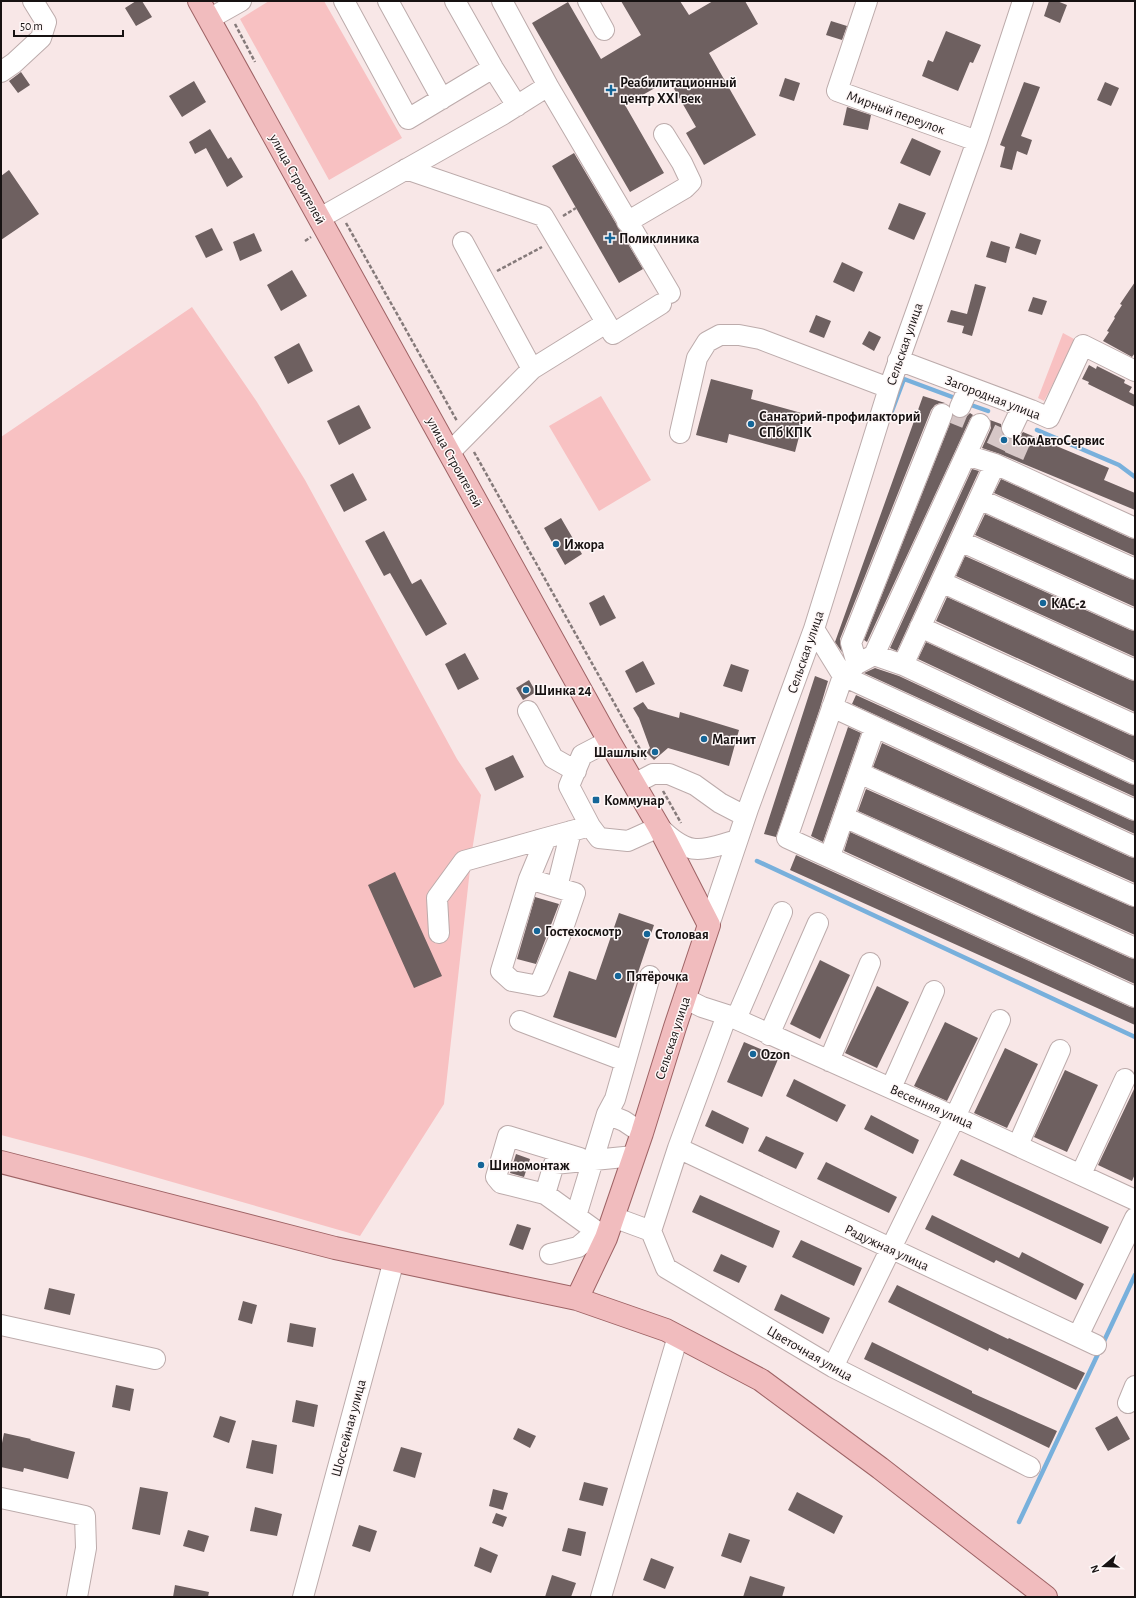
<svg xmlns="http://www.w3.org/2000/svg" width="1136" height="1598" font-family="'Alegreya Sans',sans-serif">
<rect width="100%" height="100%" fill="#f8e7e7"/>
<path fill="#f8c1c2" d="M269,1H324L402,138L329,180L240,19Z
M192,307L257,402L305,480L457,759L481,795L472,851L444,1104L360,1236L85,1157L1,1135V437Z
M1063,333L1076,340L1044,401L1038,398Z
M601,396L651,480L599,511L549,426Z"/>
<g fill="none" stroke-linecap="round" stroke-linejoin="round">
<path stroke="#78b0dc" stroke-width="4.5" d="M971,405L988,411
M890,416L904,379L955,398
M1037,430L1119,465L1135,477
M757,861L1135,1037
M1019,1522L1135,1275"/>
</g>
<path fill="#6e6060" d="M136,1H142L152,17L136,26L125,8Z
M621,1H680L689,15L713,1H745L758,24L709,53L756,135L704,165L686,133L696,127L669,80L625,105L664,173L630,192L532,23L568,2L601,59L641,35Z
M1049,1H1057L1067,5L1060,23L1044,16Z
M831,21L847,26L842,40L826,35Z
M946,31L981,45L973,63L970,62L958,91L922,76L928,60L933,62Z
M21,72L30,85L18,93L9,81Z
M785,78L800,83L794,101L779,96Z
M194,81L206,102L182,117L169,96Z
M1024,82L1040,87L1021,136L1032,140L1027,155L1017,151L1012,170L1000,167L1005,147L1000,145Z
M1105,82L1119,88L1111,106L1097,100Z
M847,107L871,115L868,130L843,125Z
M210,129L228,159L231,157L243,177L227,187L206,148L195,154L189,142Z
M912,138L941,151L930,176L900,163Z
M574,153L643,269L619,283L552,166Z
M9,170L39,214L1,240V176Z
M899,203L926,213L914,240L888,229Z
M212,228L223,250L206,258L195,236Z
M254,233L262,251L240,261L233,242Z
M1020,233L1041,240L1036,255L1015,248Z
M991,241L1010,247L1006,263L986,257Z
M842,262L863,272L854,292L833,282Z
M292,270L307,296L281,311L267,285Z
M1135,282V353L1132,357L1103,341L1109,332L1107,331L1115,318L1114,317L1122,305L1120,304Z
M975,284L986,287L972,336L962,333L964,326L947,322L951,310L967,314Z
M1033,297L1047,301L1042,315L1028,311Z
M816,315L831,321L824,338L809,332Z
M869,331L881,337L874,351L862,344Z
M299,343L313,371L288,384L274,357Z
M1089,365L1096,369L1097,366L1125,380L1124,383L1132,387L1129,392L1135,395V407L1088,384L1089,382L1082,379Z
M711,379L753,390L751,399L805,414L795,452L729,434L727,443L696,435Z
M923,396L945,403H940L935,405L931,410L840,639L842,652L835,642Z
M359,405L371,428L339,445L327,421Z
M970,413L973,415L970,419L867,642L864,640L953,416L962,418L966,417Z
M990,420L1001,424V429L1002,434L1007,438L1013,439L1018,438L1023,432L1109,468L1104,480L1135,493V510L1000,454L982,448L991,428Z
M972,469L979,471L897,651L890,648Z
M353,473L367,500L344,512L330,485Z
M1001,479L1130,538L1135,539V556L994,493Z
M985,514L1130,579L1135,580V607L975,535Z
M561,518L582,554L565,565L544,528Z
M384,531L412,584L421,579L447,624L426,636L390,573L384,576L365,541Z
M965,556L1130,630L1135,631V657L956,576Z
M604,595L616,618L600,626L589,603Z
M947,597L1130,680L1135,681V712L936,621Z
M926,642L1130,735L1135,736V761L918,659Z
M465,653L479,679L458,690L445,664Z
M643,661L655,684L636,693L625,671Z
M731,664L749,670L742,692L723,686Z
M875,668L899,676L1130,784L1135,785V797L864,673Z
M815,676L828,681L820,708L776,837L764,834Z
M529,680L536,692L523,700L516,688Z
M856,695L1130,820L1135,821V834L852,704Z
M643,702L648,709L679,718L680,712L739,730L729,766L668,748L654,760L646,752L650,748L639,718L633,708Z
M848,727L861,733L823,842L811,836Z
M882,743L1130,857L1135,858V883L873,767Z
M513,755L524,777L495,791L485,768Z
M866,789L1130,906L1135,907V935L858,811Z
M850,832L1130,958L1135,959V984L844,851Z
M796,855L1130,1007L1135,1008V1025L790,870Z
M395,872L442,976L414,988L368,885Z
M535,897L559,904L536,964L517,959Z
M619,913L654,925L616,1038L553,1017L569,971L596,980Z
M820,960L850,975L820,1039L790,1024Z
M877,986L909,1002L877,1068L845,1053Z
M945,1022L978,1038L947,1101L914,1086Z
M744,1042L779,1057L762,1097L727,1082Z
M1005,1048L1038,1064L1007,1128L974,1113Z
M1065,1070L1098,1085L1067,1152L1034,1137Z
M794,1079L846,1105L837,1122L786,1096Z
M1135,1087V1174L1132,1181L1098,1165Z
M712,1110L749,1128L743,1144L705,1126Z
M871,1115L919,1140L913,1154L864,1129Z
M766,1136L804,1153L796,1169L758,1151Z
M516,1154L530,1159L524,1177L510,1173Z
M961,1159L1109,1227L1101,1244L953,1175Z
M826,1162L897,1197L889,1213L817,1179Z
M700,1195L780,1231L773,1248L692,1212Z
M932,1215L1019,1258L1022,1252L1084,1284L1076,1300L996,1260L994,1263L925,1229Z
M517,1224L531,1228L523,1250L509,1245Z
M801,1240L862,1268L854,1286L792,1257Z
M721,1254L747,1266L739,1283L713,1271Z
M897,1285L1008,1339L1009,1338L1085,1373L1076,1390L989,1348L988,1351L888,1302Z
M49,1288L75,1294L70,1315L44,1309Z
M781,1294L830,1318L823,1334L774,1310Z
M243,1301L257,1305L252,1324L238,1320Z
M290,1323L316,1328L313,1347L287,1342Z
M872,1342L972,1391V1393L1057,1431L1049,1448L864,1359Z
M116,1385L134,1389L130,1411L112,1407Z
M296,1400L318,1405L314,1427L292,1422Z
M220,1416L236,1421L229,1443L213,1437Z
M1117,1416L1130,1439L1108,1451L1095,1428Z
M518,1428L536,1436L530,1448L513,1439Z
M4,1433L31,1439L30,1440L75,1452L68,1479L24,1468L23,1472L1,1467V1448Z
M252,1440L277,1445L273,1474L246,1468Z
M401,1447L422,1453L415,1478L393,1471Z
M584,1482L608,1488L603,1506L579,1500Z
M140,1487L168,1492L160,1535L132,1529Z
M493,1489L508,1493L503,1510L489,1506Z
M797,1492L843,1516L834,1534L788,1510Z
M255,1507L282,1514L277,1536L250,1531Z
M496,1513L507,1517L503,1527L492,1523Z
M359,1525L377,1531L370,1552L352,1546Z
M568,1528L586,1532L581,1556L562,1551Z
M188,1530L209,1536L204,1552L183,1546Z
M729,1533L750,1540L741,1563L721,1556Z
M480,1547L498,1555L491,1573L474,1566Z
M651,1558L674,1567L665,1589L643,1580Z
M552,1575L576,1583L571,1597H545Z
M750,1576L785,1587L782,1597H743Z
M175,1585L209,1592L208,1597H173Z"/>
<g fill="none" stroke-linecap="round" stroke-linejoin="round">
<path stroke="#d6c7c7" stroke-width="20" stroke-dasharray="20 10" stroke-linecap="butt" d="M953,424L960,407
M996,447L1006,425
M1014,456L1024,433"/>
<g stroke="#bcabab" stroke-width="22">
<path id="minor" d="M344,1L408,119L493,68
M388,1L442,99
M455,1L493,68L517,106
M588,1L604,30
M867,1L837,91L977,141
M209,19L241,1
M1,72L14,63L41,38L46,22L33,1
M548,86L670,293
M406,169L543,216L613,334L661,304
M320,218L502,115L548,86L502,1
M627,222L685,188L691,182L682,163L664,134
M898,360L1031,410L1049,418L1083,345L1135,371
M532,369L606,323
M960,407L969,387
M1012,428L1022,407
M680,433L697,358L707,342L720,335H739L760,339L889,388
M449,453L532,369L463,242
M966,455L995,464L1135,528
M979,499L1135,569
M960,541L1135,620
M941,582L1135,670
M920,627L1135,725
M814,629L843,676L1135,810
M874,655L980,424
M857,664L851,643L942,414
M903,665L995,464
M832,707L1135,847
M528,711L553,758L576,771
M609,741L582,755L569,786L590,826L599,838L628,841L659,827C689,857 699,851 737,840
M859,773L1135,896
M1135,774L903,665L874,655L857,664L843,676L787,838L1135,997
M634,784L653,774H669L695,785L720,803L745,816
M844,817L1135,948
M830,856L875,727
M529,879L575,893L562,931L539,986L512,981L501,971L529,879L546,838L590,826
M557,887L571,831
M709,925L748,809L814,629L889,388L977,141L1023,1
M439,933L437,898L464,861L546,838
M684,998L702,1007L727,1015L955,1117L1135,1200
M736,1019L782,912
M520,1021L625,1061
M769,1035L818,923
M829,1061L870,963
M891,1088L934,991
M642,1133L624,1121L607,1114L615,1099L650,976
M1018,1145L1060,1050
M678,1148L1096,1345
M1081,1174L1125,1079
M545,1194L501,1183L496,1177L508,1136L580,1158
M576,1216L607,1114
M613,1217L651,1231L666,1268L833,1367L1030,1467
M651,1231L678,1148L727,1015
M606,1238L545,1194L554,1164L634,1156
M550,1254L578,1247L597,1231
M1,1325L155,1359
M1078,1336L1135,1218
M833,1367L955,1117L1000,1020
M1128,1403L1135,1386
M1,1498L85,1516L86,1548L77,1597
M303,1597L394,1260
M601,1597L678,1336"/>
</g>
<g stroke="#9e6365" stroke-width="24">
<path id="major" d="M199,1L609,741L659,827L709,925L675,1027L642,1133L606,1238L577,1299
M1,1162L335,1248L577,1299L666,1330L761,1380L880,1468L1046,1597"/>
</g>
<path stroke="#857a7a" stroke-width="2.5" stroke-dasharray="4 2" stroke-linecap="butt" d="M235,24L255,62
M563,216L576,208
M346,223L457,421
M305,241L311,237
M497,271L542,247
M474,452L646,760
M663,791L681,823"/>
<use href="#minor" stroke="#fff" stroke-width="20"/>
<use href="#major" stroke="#f1bcbe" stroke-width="22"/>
</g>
<g fill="#156698" stroke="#fef7f7" stroke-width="1.5">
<path d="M609 84h4v4h4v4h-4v4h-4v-4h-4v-4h4z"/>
<path d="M608 232h4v4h4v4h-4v4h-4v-4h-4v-4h4z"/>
<circle cx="751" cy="424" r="4"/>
<circle cx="1004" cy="440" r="4"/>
<circle cx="556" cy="544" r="4"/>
<circle cx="1043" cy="603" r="4"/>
<circle cx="526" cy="690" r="4"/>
<circle cx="704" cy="739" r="4"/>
<circle cx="655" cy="752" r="4"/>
<rect x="592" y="796" width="8" height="8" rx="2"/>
<circle cx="537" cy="931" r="4"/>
<circle cx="647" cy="934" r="4"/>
<circle cx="618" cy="976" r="4"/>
<circle cx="753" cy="1054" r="4"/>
<circle cx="481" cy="1165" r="4"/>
</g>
<g text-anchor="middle" stroke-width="3" stroke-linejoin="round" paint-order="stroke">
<g font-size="14" font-weight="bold" fill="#171212" stroke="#fef7f7" text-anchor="start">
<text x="620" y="87">Реабилитационный<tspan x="620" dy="16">центр ХХI век</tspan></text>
<text x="619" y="243">Поликлиника</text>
<text x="759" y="421">Санаторий-профилакторий<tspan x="759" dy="16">СПб КПК</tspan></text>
<text x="1012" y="445">КомАвтоСервис</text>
<text x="564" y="549">Ижора</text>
<text x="1051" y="608">КАС-2</text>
<text x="534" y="695">Шинка 24</text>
<text x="712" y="744">Магнит</text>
<text x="647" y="757" text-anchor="end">Шашлык</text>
<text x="604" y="805">Коммунар</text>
<text x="545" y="936">Гостехосмотр</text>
<text x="655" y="939">Столовая</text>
<text x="626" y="981">Пятёрочка</text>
<text x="761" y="1059">Ozon</text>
<text x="489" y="1170">Шиномонтаж</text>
</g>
<g font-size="14" fill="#171212" stroke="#fef7f7">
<text transform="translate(896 112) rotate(20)" y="5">Мирный переулок</text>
<text transform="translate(298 179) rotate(61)" y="5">улица Строителей</text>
<text transform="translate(904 344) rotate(-71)" y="5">Сельская улица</text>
<text transform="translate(993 397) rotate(21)" y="5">Загородная улица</text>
<text transform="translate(455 462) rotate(61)" y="5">улица Строителей</text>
<text transform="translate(805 652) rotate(-71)" y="5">Сельская улица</text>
<text transform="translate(672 1038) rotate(-72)" y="5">Сельская улица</text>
<text transform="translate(932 1106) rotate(24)" y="5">Весенняя улица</text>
<text transform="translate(887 1247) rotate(25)" y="5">Радужная улица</text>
<text transform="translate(810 1353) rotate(30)" y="5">Цветочная улица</text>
<text transform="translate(348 1428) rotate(-75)" y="5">Шоссейная улица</text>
</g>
</g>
<rect width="1136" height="1598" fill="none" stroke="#171212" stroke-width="4"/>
<g transform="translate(1104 1566) rotate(251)" stroke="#fef7f7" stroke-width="3" paint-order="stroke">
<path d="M0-3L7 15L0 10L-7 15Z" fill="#171212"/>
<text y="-6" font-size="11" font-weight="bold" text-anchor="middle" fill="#171212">N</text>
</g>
<path d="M14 30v6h109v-6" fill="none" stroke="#171212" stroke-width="2"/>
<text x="20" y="30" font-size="12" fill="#171212" stroke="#fef7f7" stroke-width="3" paint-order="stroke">50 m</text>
</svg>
